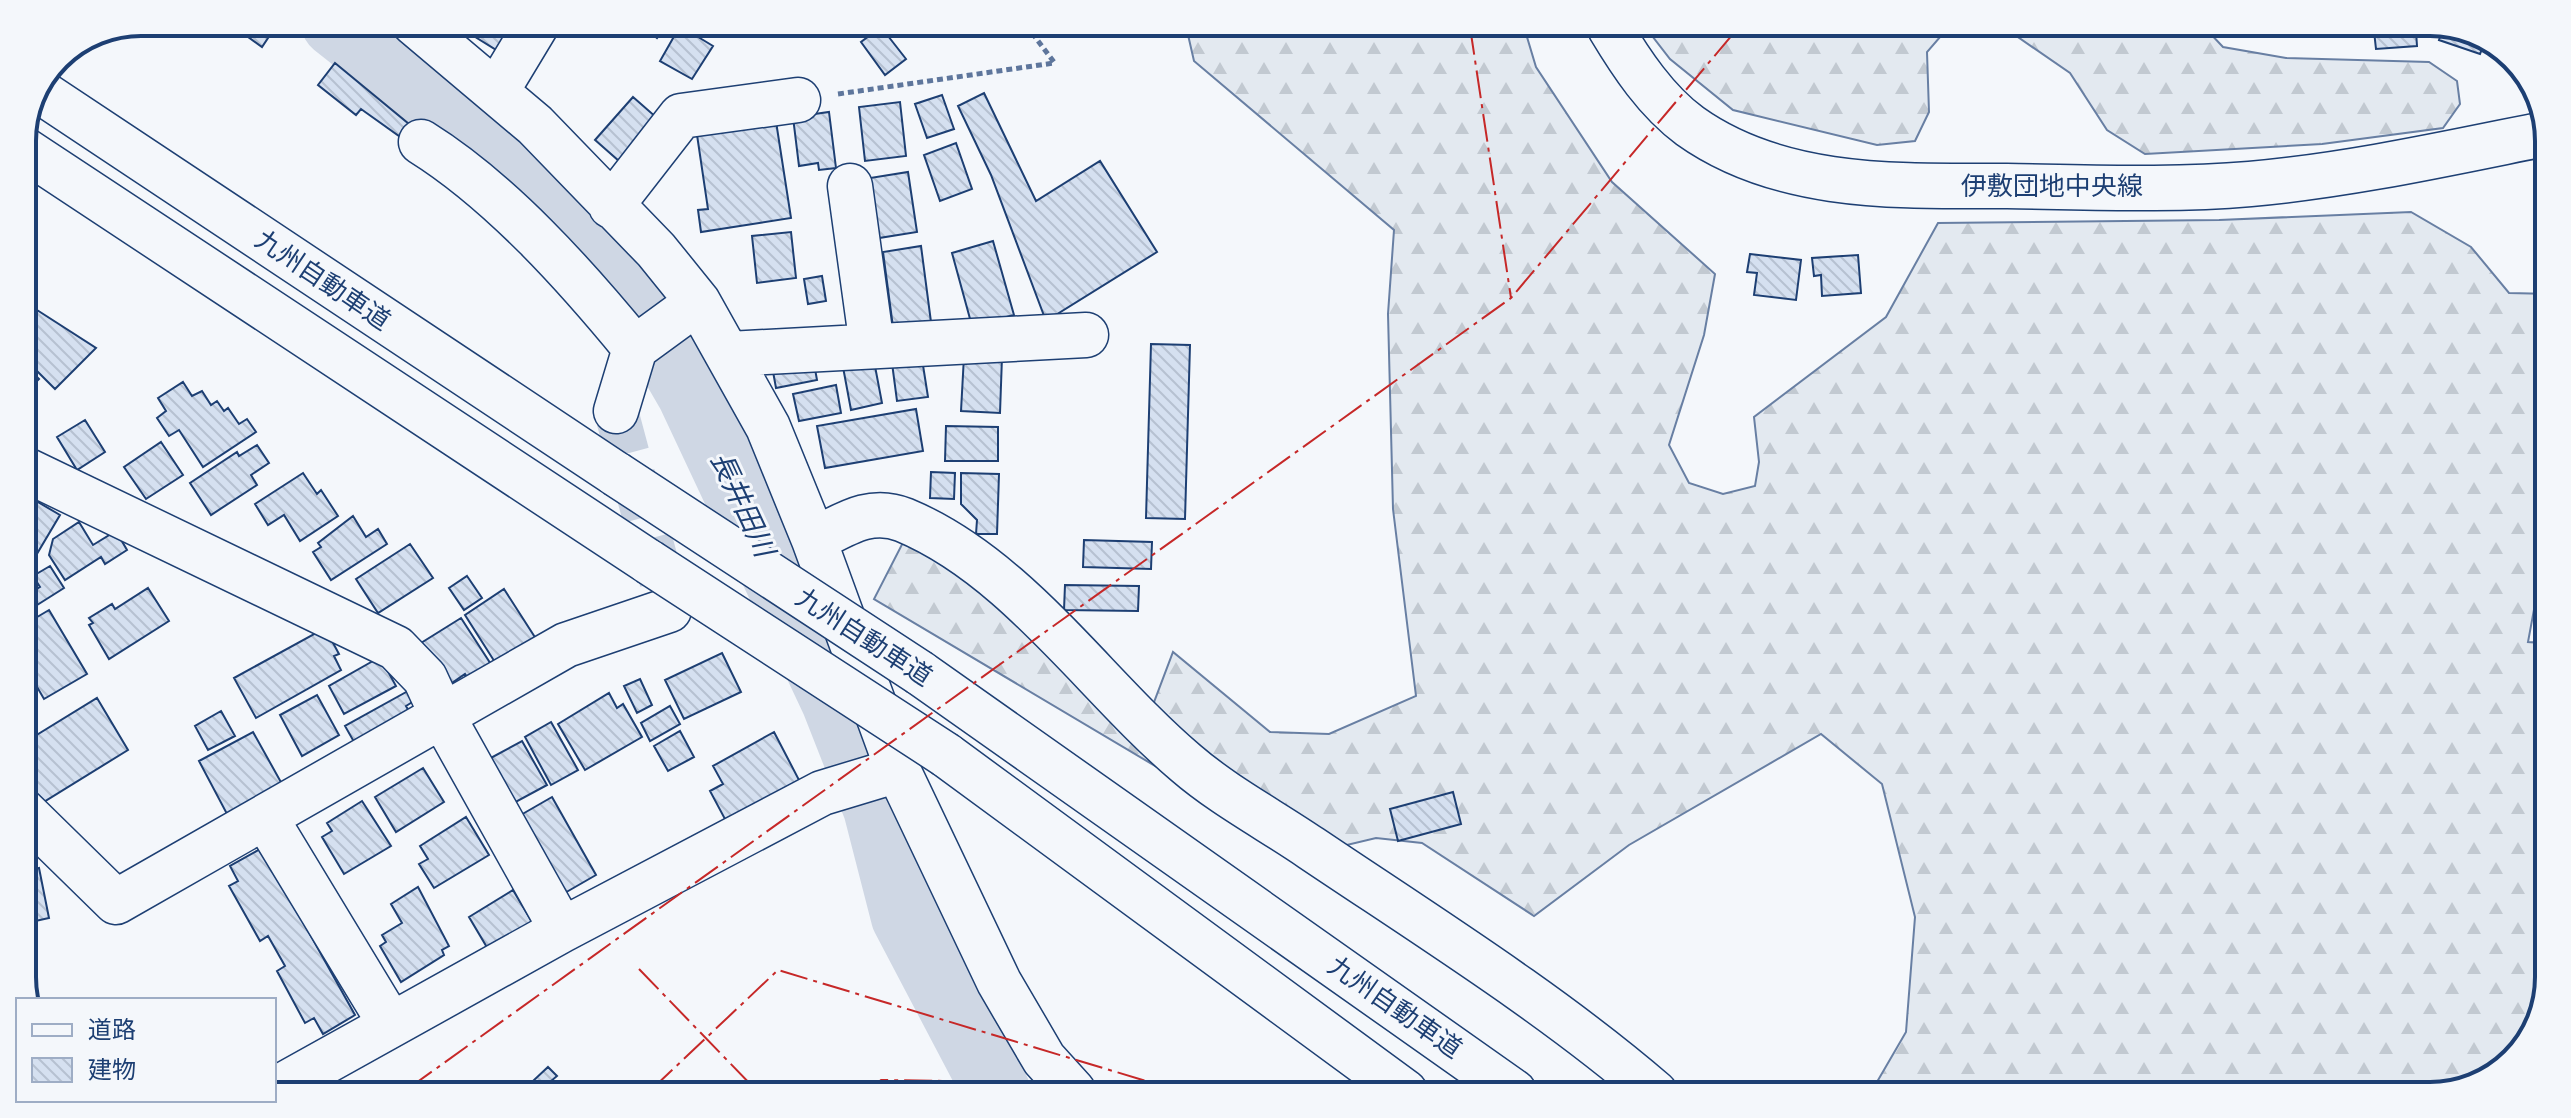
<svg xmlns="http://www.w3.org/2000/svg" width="2571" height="1118" font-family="Roboto,'Noto Sans JP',sans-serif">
<defs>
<pattern id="forest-firs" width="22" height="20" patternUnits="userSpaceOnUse" patternTransform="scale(2)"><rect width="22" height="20" fill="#e3e9f0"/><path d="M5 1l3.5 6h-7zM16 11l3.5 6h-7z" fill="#c2c9d1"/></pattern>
<pattern id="building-back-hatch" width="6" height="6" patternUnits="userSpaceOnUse" patternTransform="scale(2)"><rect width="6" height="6" fill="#d5e0f0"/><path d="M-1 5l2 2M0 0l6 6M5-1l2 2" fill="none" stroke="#b6c1d1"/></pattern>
</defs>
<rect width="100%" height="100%" fill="#f4f7fb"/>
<path fill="url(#forest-firs)" stroke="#687fa3" stroke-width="2" d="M1186,26L1524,27L1536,67L1612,182L1715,274L1704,335L1669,445L1689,483L1723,494L1755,486L1759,462L1754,417L1886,317L1938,223L2219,220L2411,212L2471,247L2509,293L2547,294L2545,550L2528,642L2544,643L2540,1023L2497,1076L2431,1096L1870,1094L1906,1032L1915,917L1882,784L1821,734L1629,845L1534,916L1422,843L1376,838L1305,855L874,599L913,523L1151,710L1173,652L1270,732L1329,734L1416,696L1393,509L1388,314L1394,230L1194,61Z
M1646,28L1947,29L1927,52L1929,112L1915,141L1877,145L1733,110L1670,59Z
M1950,29L2207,30L2223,47L2286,58L2429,62L2457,81L2460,104L2443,128L2322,144L2145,154L2107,130L2070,73L2012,33Z"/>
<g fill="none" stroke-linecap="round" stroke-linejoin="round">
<path stroke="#cfd7e4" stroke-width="68" d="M335,23L473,132L625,280L691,394L835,701L877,808L905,917L996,1090"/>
</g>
<path fill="url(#building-back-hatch)" stroke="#1d3f73" stroke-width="2" d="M236,22L277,23H278L262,47L233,26Z
M480,23H515L498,51L472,35Z
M641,24H669L657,38Z
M680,26L713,46L692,79L660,61Z
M881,27L906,59L885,75L861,42Z
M2374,31H2416L2417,46L2376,49Z
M2442,31H2476L2486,39L2480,54L2439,40Z
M335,63L415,129L406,141L361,109L356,115L318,85Z
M984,93L1036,201L1100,161L1157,252L1046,321L991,175L958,106Z
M942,95L954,129L927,138L915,104Z
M633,97L657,118L619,161L595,140Z
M900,102L906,156L865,161L859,107Z
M829,112L836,168L819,170L818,163L799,166L793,117Z
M775,115L791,218L701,232L698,210L708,209L696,128Z
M956,143L972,189L940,201L924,155Z
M908,172L917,232L879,238L870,178Z
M791,232L796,278L757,283L752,236Z
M993,241L1014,315L972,326L952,253Z
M921,246L931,322L893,327L883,252Z
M1750,254L1801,260L1796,300L1754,295L1757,273L1747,272Z
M1858,255L1861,293L1822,296L1821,275L1814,276L1812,258Z
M822,276L826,301L808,304L804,279Z
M37,310L96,348L55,389L22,356V324Z
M1151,344L1190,345L1185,519L1146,518Z
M964,356L1002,357L1000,413L961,411Z
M813,358L817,380L776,388L772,366Z
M922,359L928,397L897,401L892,363Z
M874,361L882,403L851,410L843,367Z
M22,362L39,379L22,396Z
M183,382L192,396L202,391L211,405L217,401L224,411L228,408L239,424L247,419L256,432L203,467L179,430L169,436L157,418L166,411L158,398Z
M836,385L841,413L799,421L793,394Z
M916,409L923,451L825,468L817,426Z
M85,420L105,452L77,470L57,437Z
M946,426L998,427V461H945Z
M161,442L183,475L146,499L124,467Z
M257,445L269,463L251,475L257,485L211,515L190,483L237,452L239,456Z
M931,472L955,473L954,499L930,498Z
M303,473L317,494L321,490L338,516L300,541L284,515L268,525L255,504Z
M961,473L999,474L997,534H976L977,520L961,504Z
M31,498L60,515L25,574L22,572V512Z
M353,516L366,537L378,529L387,544L331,580L313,552L321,547L318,543Z
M79,522L93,545L116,531L127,550L105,564L101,557L65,580L49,555L53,539Z
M1084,540L1152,542L1151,569L1083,567Z
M410,544L433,578L378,613L356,579Z
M50,566L64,588L26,612L22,598L40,587L33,576Z
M467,576L482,598L464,610L449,588Z
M1065,585L1139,586L1138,611L1064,610Z
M148,588L169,621L109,659L89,625L93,623L89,618L112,604L115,609Z
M504,589L538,642L498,667L465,615Z
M49,610L87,674L44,699L22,661V626Z
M461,618L494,669L471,683L465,674L449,685L421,643Z
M325,628L339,654L334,656L341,670L256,718L234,678Z
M722,653L741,692L684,719L665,680Z
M380,657L396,686L344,714L329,686Z
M640,679L652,705L637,713L624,686Z
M408,691L414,701L406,706L413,718L358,749L345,726Z
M609,693L617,708L623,704L642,737L585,770L558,724Z
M317,695L339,735L302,756L280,715Z
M97,698L128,750L42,803L22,770V744Z
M670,706L680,724L650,741L641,723Z
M221,711L235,736L208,750L195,726Z
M551,722L578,770L551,785L525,737Z
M680,731L694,757L668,771L654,746Z
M253,732L282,784L227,814L199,761Z
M774,732L799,780L726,821L710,791L723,784L713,766Z
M522,741L547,785L512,804L487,760Z
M423,768L444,802L396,832L375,797Z
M1453,792L1461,824L1398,841L1390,809Z
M552,797L596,875L563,894L519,816Z
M362,801L391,846L344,874L322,837L332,831L327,823Z
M466,817L489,855L434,888L419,864L428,859L420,846Z
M262,848L355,1015L323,1034L314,1018L305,1023L277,971L285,966L268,936L260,941L229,886L238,881L230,866Z
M39,868L49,918L22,924V872Z
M418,887L449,946L442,950L444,955L401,982L380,946L386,942L382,935L402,923L391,904Z
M513,890L532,922L488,949L469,917Z
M548,1067L557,1076L551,1081L557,1088L563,1083L569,1089H542L534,1080Z"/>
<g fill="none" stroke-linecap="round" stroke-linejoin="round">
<path stroke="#c9d2e0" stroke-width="44" stroke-dasharray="44 22" stroke-linecap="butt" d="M616,411L665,594"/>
<g stroke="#1d3f73" stroke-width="47">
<path id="minor" d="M414,23L535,125L656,250L698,302L768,427L814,540L898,770L999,982L1044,1059L1073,1091
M1610,28C1631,63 1656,101 1690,126C1781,191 1900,186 2007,186C2087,187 2169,191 2250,184C2351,175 2449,153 2549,133
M496,92L537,24
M421,142C501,192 576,276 635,348
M850,186L872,346
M611,206L681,116L798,100
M635,348L698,302
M729,354L1086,335
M616,411L635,348
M22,468L396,648L425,678L443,717L562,930L822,793L898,770
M814,540C844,525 870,506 904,520C1017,567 1095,686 1186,763C1223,795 1270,820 1311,848C1424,924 1552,1004 1655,1093
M22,810L116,902L566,645L669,610
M265,817L391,1025
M278,1088L562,930"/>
</g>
<g stroke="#1d3f73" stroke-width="47">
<path id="highway" d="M41,92L616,474
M22,148L649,562
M920,673L1514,1092
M946,755L1405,1092"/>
</g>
<path stroke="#5e769c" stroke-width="5" stroke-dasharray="6 4" stroke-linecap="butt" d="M1026,25L1054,62
M838,94L1054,63"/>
<use href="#minor" stroke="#f4f7fb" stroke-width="44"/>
<use href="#highway" stroke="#f4f7fb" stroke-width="44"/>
<g stroke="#1d3f73" stroke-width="47" stroke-linecap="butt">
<path id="highway-bridge" d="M616,474L920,673
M649,562L946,755"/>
</g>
<use href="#highway-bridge" stroke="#f4f7fb" stroke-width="44"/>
<path stroke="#c62828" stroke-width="2" stroke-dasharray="28 6 4 6" stroke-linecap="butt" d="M1470,27L1511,298
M639,969L755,1089
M409,1088L1511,298L1738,28
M652,1089L778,970L1156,1084L881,1080L870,1090"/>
</g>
<g text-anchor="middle" stroke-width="6" stroke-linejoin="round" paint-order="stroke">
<g font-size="26" fill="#1d3f73" stroke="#f4f7fb">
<text x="2052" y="195">伊敷団地中央線</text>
<text transform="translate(323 280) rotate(34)" y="9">九州自動車道</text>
<text transform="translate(864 637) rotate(33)" y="9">九州自動車道</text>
<text transform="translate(1395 1007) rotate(35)" y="9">九州自動車道</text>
</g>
<g font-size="28" font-style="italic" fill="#1d3f73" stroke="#f4f7fb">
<text transform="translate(743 504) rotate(65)" y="10">長井田川</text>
</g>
</g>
<path d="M0 0H2571V1118H0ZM141 36H2430A105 105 0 0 1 2535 141V977A105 105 0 0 1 2430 1082H141A105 105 0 0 1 36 977V141A105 105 0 0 1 141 36Z" fill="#f4f7fb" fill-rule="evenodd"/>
<path fill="none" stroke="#1d3f73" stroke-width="4" d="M141 36H2430A105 105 0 0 1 2535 141V977A105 105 0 0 1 2430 1082H141A105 105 0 0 1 36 977V141A105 105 0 0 1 141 36Z"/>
<rect x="16" y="998" width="260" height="104" fill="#f4f7fb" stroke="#9eadc5" stroke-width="2"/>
<rect x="32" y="1024" width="40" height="12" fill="#f4f7fb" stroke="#9eadc5" stroke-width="2"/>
<text x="88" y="1038" font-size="24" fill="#1d3f73">道路</text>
<rect x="32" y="1058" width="40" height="24" fill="url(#building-back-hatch)" stroke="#9eadc5" stroke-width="2"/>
<text x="88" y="1078" font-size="24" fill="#1d3f73">建物</text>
</svg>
